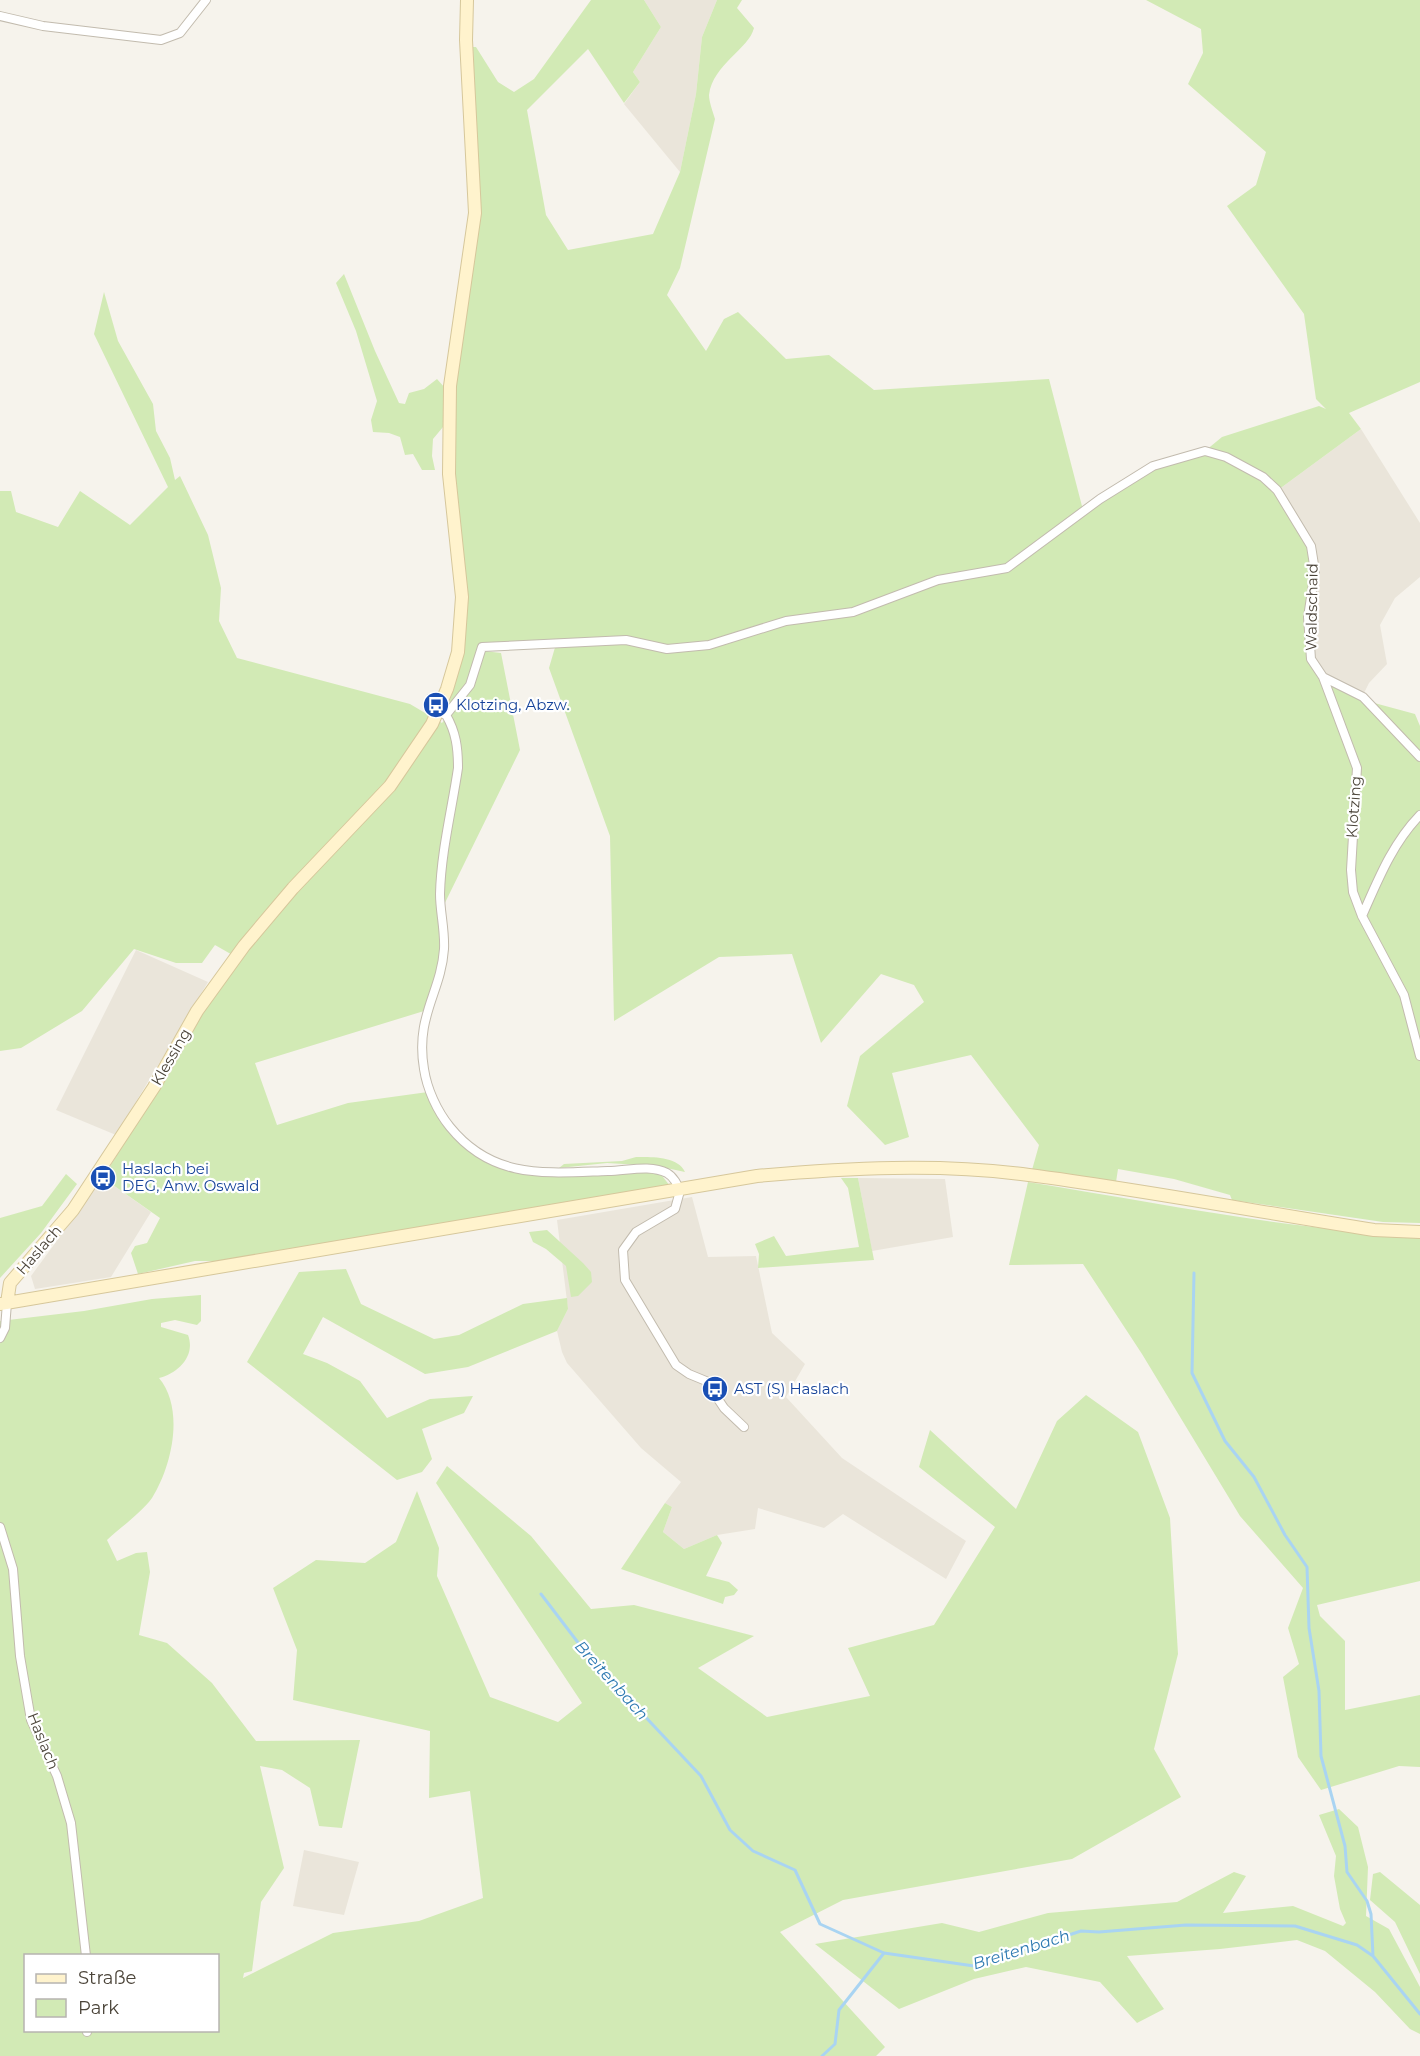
<svg xmlns="http://www.w3.org/2000/svg" width="1420" height="2056" font-family="Montserrat,sans-serif">
<rect width="100%" height="100%" fill="#f6f3ec"/>
<path fill="#eae5da" d="M644,0H717L702,37L696,94L680,172L624,104L640,82L633,72L661,27Z
M1361,429L1420,523V577L1395,598L1380,625L1387,664L1369,683L1362,697L1323,677L1311,658L1278,490Z
M136,950L208,982L116,1135L56,1110Z
M103,1178L151,1212L111,1277L35,1289L31,1276Z
M858,1178L945,1179L953,1237L872,1251Z
M692,1197L708,1257L756,1256L772,1333L805,1364L786,1397L842,1458L966,1541L946,1579L843,1514L824,1528L758,1508L755,1529L717,1535L684,1549L663,1532L672,1507L665,1503L681,1482L641,1448L567,1363L562,1352L557,1331L568,1309L557,1220Z
M304,1850L359,1862L344,1915L293,1906Z"/>
<path fill="#d2eab5" fill-rule="evenodd" d="M591,0H644L661,27L633,72L640,82L624,103L588,49L527,110L546,215L568,250L653,234L680,172L696,94L702,37L717,0H742L737,8L754,28C749,49 713,64 709,95C709,102 713,112 715,119L680,268L667,295L706,351L724,319L738,312L786,359L829,355L874,390L1049,379L1083,510L1153,466L1205,451L1222,437L1319,406L1326,409L1316,399L1304,314L1227,206L1256,185L1266,152L1188,84L1203,53L1201,29L1146,0H1420V382L1349,413L1361,429L1278,490L1311,546L1315,571L1308,617L1311,659L1323,677L1367,701L1415,714L1420,726V1223L1383,1222L1232,1200L1230,1195L1174,1179L1118,1169L1116,1182L1032,1170L1039,1145L971,1055L892,1073L909,1137L885,1145L847,1106L860,1056L924,1002L914,985L881,974L821,1043L792,954L719,957L614,1021L610,836L549,668L556,644H481L468,682L452,705L449,703L459,671L466,628L467,593L451,431L479,191L473,47H476L498,82L514,92L534,79Z
M344,274L375,351L399,403L405,404L409,393L424,389L437,379L445,388L443,427L433,439L432,456L435,470H422L413,454L405,455L400,437L389,433L373,432L371,420L377,401L356,331L336,283Z
M104,292L118,341L153,404L156,431L170,458L175,480L180,476L208,535L221,588L219,621L237,658L410,704L442,723L471,687L484,651L501,653L520,750L439,915L443,959L424,1011L255,1063L277,1125L348,1103L428,1092L460,1142L502,1166L549,1172L656,1168L670,1186L233,1261H195L138,1274L131,1253L135,1246L147,1243L160,1218L103,1178L236,957L215,945L202,963H176L134,949L82,1011L21,1048L0,1051V491H11L16,512L58,527L80,491L130,525L168,487L94,334Z
M636,1157C651,1157 678,1156 685,1172L657,1166L607,1163L559,1168L564,1164L622,1161Z
M66,1174L77,1184L41,1233L0,1278V1218L42,1206Z
M841,1178H858L874,1260L758,1268L759,1254L755,1244L774,1236L786,1256L859,1247L848,1188Z
M1028,1182C1158,1203 1289,1230 1420,1236V1581L1317,1605L1320,1616L1345,1641V1710L1420,1695V1767L1399,1766L1321,1790L1298,1757L1283,1677L1299,1664L1288,1628L1303,1588L1240,1516L1142,1354L1083,1264L1009,1265Z
M547,1230L583,1263L591,1272L592,1282L578,1296L571,1297L566,1266L546,1249L533,1242L529,1232Z
M346,1269L361,1304L434,1339L459,1335L523,1304L567,1298L568,1309L557,1331L468,1367L425,1374L323,1317L303,1354L327,1363L360,1381L387,1418L430,1399L473,1396L464,1413L422,1429L432,1459L422,1472L397,1480L247,1362L299,1272Z
M201,1295V1321L197,1325L175,1320L161,1323V1327L188,1335C196,1356 178,1373 159,1378C185,1409 172,1466 152,1498C141,1513 121,1527 107,1540L117,1561L136,1553L147,1552L150,1572L139,1635L167,1643L212,1683L256,1741L360,1740L342,1828L319,1826L310,1788L282,1770L260,1766L284,1868L261,1902L252,1971L244,1973L243,1978L333,1933L419,1921L483,1898L470,1791L429,1798L430,1731L293,1700L297,1650L273,1588L316,1560L365,1563L396,1542L417,1491L439,1548L437,1576L490,1697L558,1722L582,1703L436,1483L447,1466L531,1536L591,1609L634,1605L754,1636L698,1668L767,1717L870,1696L848,1648L934,1625L995,1527L919,1467L930,1430L1016,1509L1057,1421L1086,1395L1138,1432L1170,1518L1178,1654L1154,1749L1181,1797L1072,1859L843,1900L780,1932L885,2047L876,2056H0V1321L84,1311L152,1299ZM26,1956H218V2030H26Z
M665,1503L672,1507L663,1532L684,1549L717,1535L722,1543L706,1576L729,1582L738,1590L734,1595L725,1597L723,1604L621,1569Z
M1339,1809L1358,1827L1368,1867L1366,1916L1389,1929L1420,1987V2034L1410,2029L1375,1992L1325,1951L1297,1940L1220,1949L1127,1956L1164,2009L1137,2023L1100,1982L1026,1967L974,1979L899,2009L815,1944L942,1923L979,1932L1048,1913L1177,1902L1234,1872L1246,1876L1223,1913L1293,1906L1343,1926L1346,1923L1340,1909L1334,1876L1336,1856L1319,1815Z
M1380,1872L1420,1905V1974L1395,1922L1370,1900L1373,1874Z"/>
<g fill="none" stroke-linecap="round" stroke-linejoin="round">
<path stroke="#a9d4f2" stroke-width="3" d="M1194,1273L1192,1373L1225,1441L1254,1477L1285,1535L1307,1567L1309,1628L1319,1691L1321,1756L1345,1846L1347,1872L1367,1901L1371,1914L1373,1956
M541,1594L589,1657L701,1776L730,1830L753,1851L795,1870L820,1924L884,1953L974,1966L1081,1931L1099,1932L1186,1925L1295,1926L1357,1945L1373,1956L1420,2014
M822,2056L835,2044L839,2010L884,1953"/>
<g stroke="#c2bbae" stroke-width="10">
<path id="street" d="M0,16L43,26L161,40L180,33L206,0
M439,712L446,715L470,685L482,647L626,640L667,649L709,645L786,621L853,612L938,580L1007,568L1100,499L1153,466L1205,451L1226,457L1263,477L1277,490L1311,546L1315,571L1308,617L1311,659L1323,677
M446,715C456,732 458,748 458,768C452,809 441,852 440,894C440,912 445,930 444,949C441,993 415,1016 424,1069C427,1089 437,1111 450,1127C493,1180 546,1173 608,1171C626,1171 650,1164 667,1173C674,1177 677,1184 680,1191L675,1209L636,1232L623,1250L625,1280L676,1365L689,1374L706,1381L724,1408L744,1427
M1420,757L1363,697L1323,677L1357,768L1351,870L1353,892L1362,916L1404,995L1420,1056
M1362,916C1378,880 1392,844 1420,815
M0,1338L5,1328L7,1303
M0,1527L13,1569L20,1656L31,1720L57,1776L71,1823L86,1956
M87,2032V2030"/>
</g>
<g stroke="#d6c79b" stroke-width="14">
<path id="secondary" d="M7,1303L10,1283L73,1210L154,1087L197,1011L244,946L293,888L390,786L432,724L447,689L458,652L462,597L449,474L450,386L475,213L466,40L467,0
M0,1304L757,1176C847,1168 939,1163 1029,1175C1144,1190 1259,1212 1374,1230L1420,1232"/>
</g>
<use href="#street" stroke="#fff" stroke-width="8"/>
<use href="#secondary" stroke="#fff3cd" stroke-width="12"/>
</g>
<defs>
<g id="bus-disc" transform="scale(1.35)"><circle r="9.5" fill="#1a4fb4" stroke="#fff"/><path d="M-5-6H5V4H4V6H2V4H-2V6H-4V4H-5ZM-3.5-4V0h7V-4ZM-3.5 1.2v1.5H-2V1.2ZM2 1.2v1.5H3.5V1.2Z" fill="#fff"/></g>
</defs>
<g fill-rule="evenodd">
<use href="#bus-disc" x="436" y="705"/>
<use href="#bus-disc" x="103" y="1178"/>
<use href="#bus-disc" x="715" y="1389"/>
</g>
<g text-anchor="middle" stroke-width="4.5" stroke-linejoin="round" paint-order="stroke">
<g font-size="15" fill="#4b4439" stroke="#fff">
<text transform="translate(1312 607) rotate(-89)" y="5">Waldschaid</text>
<text transform="translate(1354 807) rotate(-86)" y="5">Klotzing</text>
<text transform="translate(171 1057) rotate(-60)" y="5">Klessing</text>
<text transform="translate(39 1250) rotate(-49)" y="5">Haslach</text>
<text transform="translate(43 1741) rotate(68)" y="5">Haslach</text>
</g>
<g font-size="15" fill="#164399" stroke="#fff" text-anchor="start">
<text x="456" y="710">Klotzing, Abzw.</text>
<text x="122" y="1174">Haslach bei<tspan x="122" dy="17">DEG, Anw. Oswald</tspan></text>
<text x="734" y="1394">AST (S) Haslach</text>
</g>
<g font-size="16" font-style="italic" fill="#2e7ab2" stroke="#fff">
<text transform="translate(612 1680) rotate(48)" y="6">Breitenbach</text>
<text transform="translate(1021 1949) rotate(-17)" y="6">Breitenbach</text>
</g>
</g>
<rect x="24" y="1954" width="195" height="78" fill="#ffffff" stroke="#b7b4b0" stroke-width="1.5"/>
<rect x="36" y="1974" width="30" height="9" fill="#fff3cd" stroke="#b7b4b0" stroke-width="1.5"/>
<text x="78" y="1984" font-size="18" fill="#4b4439">Straße</text>
<rect x="36" y="1999" width="30" height="18" fill="#d2eab5" stroke="#b7b4b0" stroke-width="1.5"/>
<text x="78" y="2014" font-size="18" fill="#4b4439">Park</text>
</svg>
